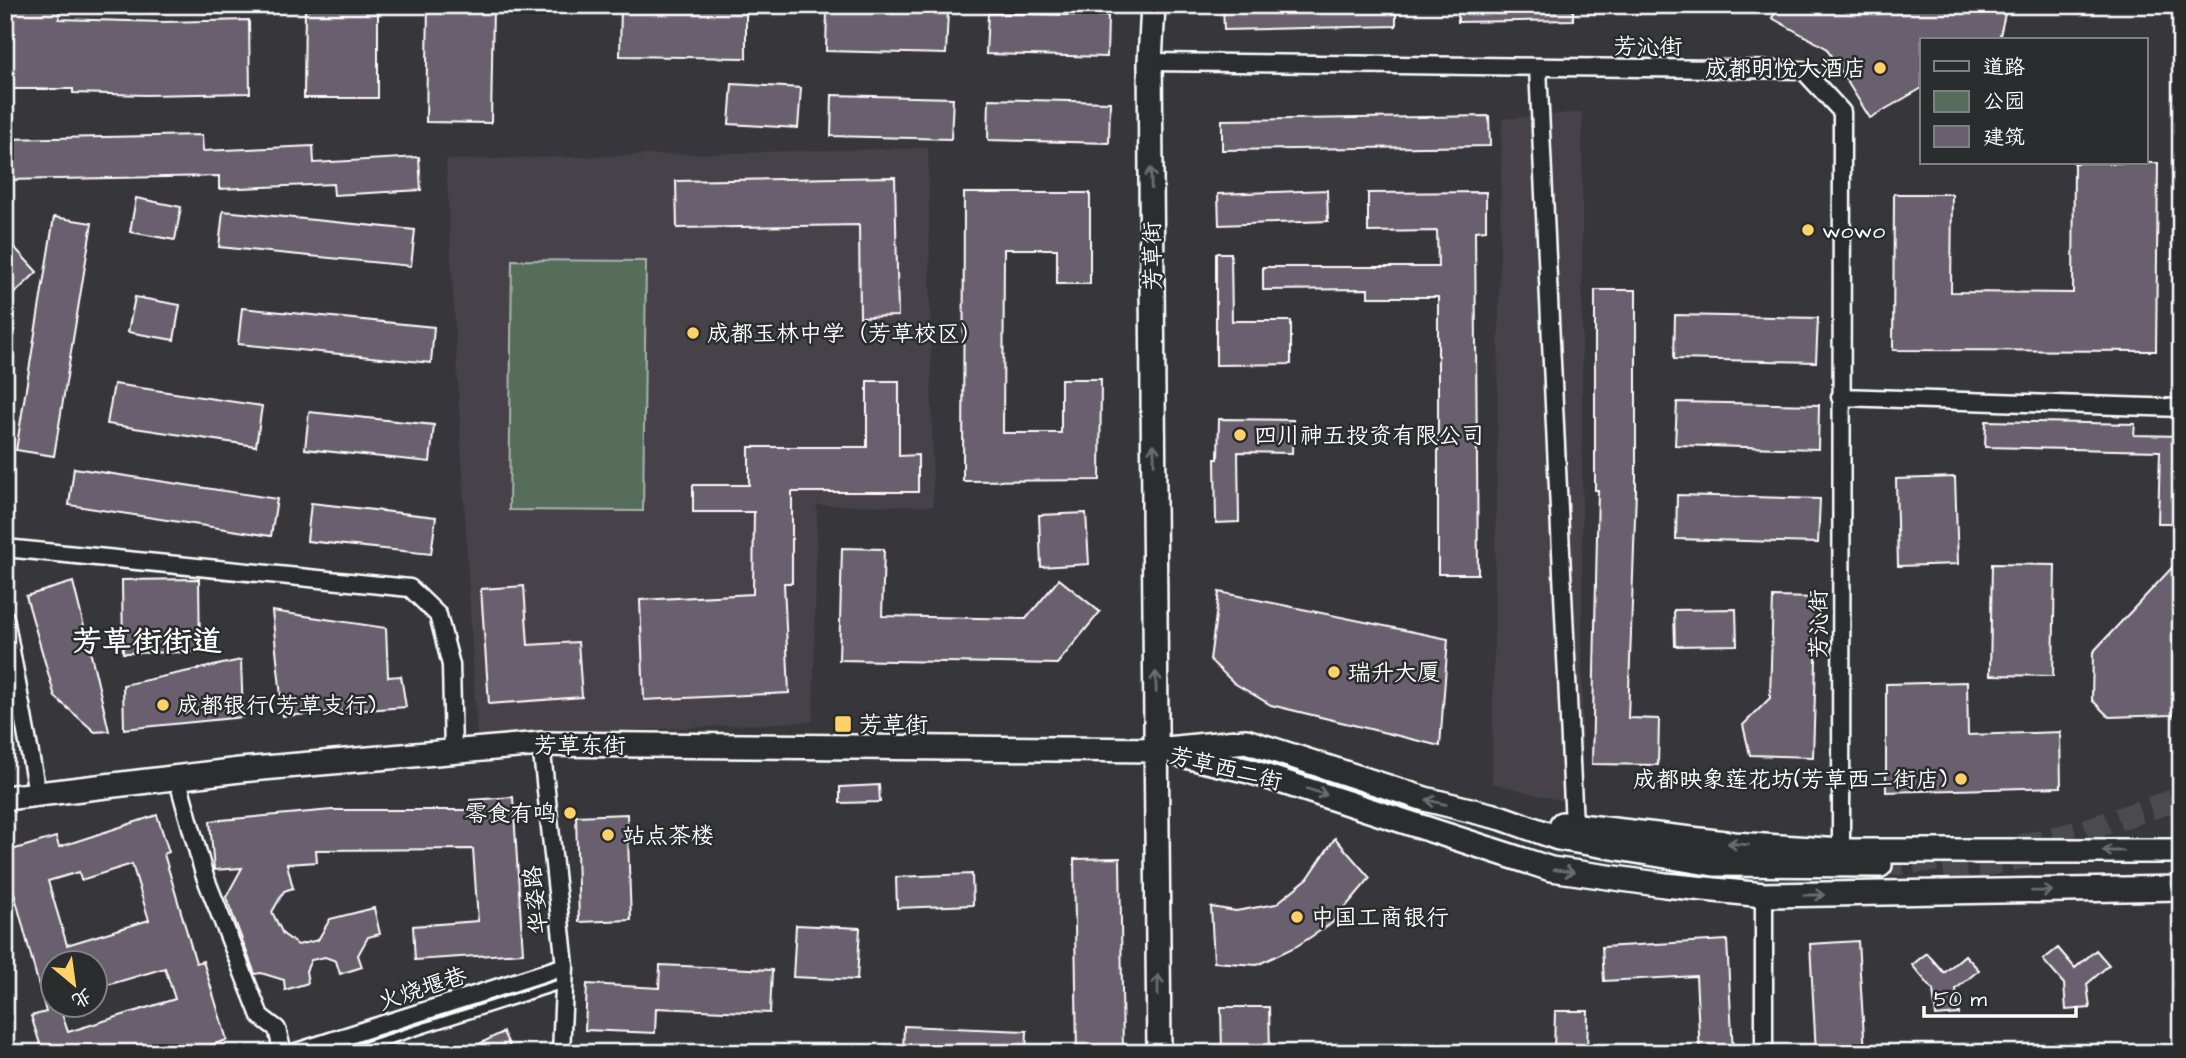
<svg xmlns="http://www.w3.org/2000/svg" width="2186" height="1058" font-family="'Architects Daughter','LXGW WenKai TC',sans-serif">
<rect width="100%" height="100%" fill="#37373b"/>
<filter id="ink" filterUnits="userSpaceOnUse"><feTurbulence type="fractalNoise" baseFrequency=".0143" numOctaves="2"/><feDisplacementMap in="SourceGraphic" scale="14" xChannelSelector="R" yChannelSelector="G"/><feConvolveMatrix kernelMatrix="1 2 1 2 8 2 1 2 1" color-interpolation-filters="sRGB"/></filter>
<g filter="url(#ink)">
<path fill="#46434a" d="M1582,112V806L1492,783L1502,119Z
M928,148L933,506L817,505L813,721L477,739L446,160Z"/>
<path fill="#556d5a" stroke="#aab6ac" stroke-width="2" d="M512,260L646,261L643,511L509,510Z"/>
<path fill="#6a5f6e" stroke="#fff" stroke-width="2" fill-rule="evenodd" d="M5,5H60L59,19L163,22L249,20L250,93L146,95L73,93V89H5Z
M305,5H378V98H304Z
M428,5H493L491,123L426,122Z
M621,5H746V58L620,56Z
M1223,5H1396V26L1224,30Z
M1458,5H1573V20L1458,22Z
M1780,5H2005V14L1999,40H1922V88L1870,118L1826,48L1772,18Z
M827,9L948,12L946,54L826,51Z
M988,13L1108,16L1107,57L986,54Z
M732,84L801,88L798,128L729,124Z
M832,95L953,98L951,139L831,136Z
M989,99L1110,102L1109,143L988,140Z
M1489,116L1490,146L1222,150V120Z
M202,135L203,151L313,146L314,163L419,157L421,190L334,195L333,184L219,189V176L5,180V139Z
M2074,163H2158L2156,351L1893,350L1894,194H1952L1951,292L2073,293Z
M895,177L898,316L860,317L859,225L677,228L676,181Z
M1327,190L1328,221L1219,225L1218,194Z
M1486,192V230L1475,231L1478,574H1438V297H1368V289L1263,290V267H1438L1437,231L1368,232V193Z
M964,193H1090V284H1057V249H1004L1003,433H1061V379H1101L1100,480L963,481Z
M136,198L181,207L175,240L130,232Z
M223,211L415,230L411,266L219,247Z
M54,217L92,223L54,456L16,450Z
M5,237L37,272L15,293L5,282Z
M1216,253H1231L1232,321H1291V364L1216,365Z
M1595,290H1636V490L1628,718L1659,719L1658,765L1592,764L1598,490H1595Z
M135,297L180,305L174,340L128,332Z
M242,308L434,327L431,363L238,344Z
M1675,315L1818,318L1816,362L1674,359Z
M867,381H899V456L918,455V492H792V583H784L789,693L644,700L640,600L753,594L754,512H693V485H749V447H867Z
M114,384L262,406L256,446L107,424Z
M1677,402L1819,405L1818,449L1675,445Z
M309,412L434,425L430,462L305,449Z
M1219,419L1293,420L1292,453L1238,452L1239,522L1216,523L1215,459H1218Z
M1986,421L2135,424L2134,435L2181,436V523H2158L2160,451L1985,447Z
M74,468L277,499L271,536L69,505Z
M1955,477L1958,564L1898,566L1896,479Z
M1677,495L1820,499L1818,543L1676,539Z
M311,503L436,517L431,554L307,541Z
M1086,513L1089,564L1041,567L1039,515Z
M842,548L884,549L882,616L1026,619L1059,579L1100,612L1057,664L839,660Z
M2181,558V708L2172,715L2109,717L2092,700L2093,652Z
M1992,564L2055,565L2053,676L1990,675Z
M199,579L200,652L123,653L122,580Z
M73,582L96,675L109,731L95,732L55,697L26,596Z
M524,586L528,645L578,642L582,697L489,704L481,589Z
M1219,592L1448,639L1440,746L1271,705L1234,683L1210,660Z
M1773,597L1818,598L1813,757L1750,755L1743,725L1770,698Z
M1736,609L1737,645L1675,646L1674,610Z
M272,611L386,628L388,677L401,676L406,707L283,716Z
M241,660L243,717L124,729L123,685Z
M1967,682L1968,735L2060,732L2061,787L1886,792V684Z
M879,785L880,802L840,803V787Z
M513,797L523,953L415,960L413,926L478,921L473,849L316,850L317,862L287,864L293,888L284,891L272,912L283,934L298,945L318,940L330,919L374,908L380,934L368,937L358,955L362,967L340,974L336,961L325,957L311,960L306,971L308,983L285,990L284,980L261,973L255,974L226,897L242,868L214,870L210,821L332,810H471L470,800Z
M627,814L631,920L579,922L576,816Z
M157,815L169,852L164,854L196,963L203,961L227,1040L185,1053H43L31,1016L46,1012L13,889H5V852L56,837L59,847ZM132,864L149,920L67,945L48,881L79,872L81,880ZM52,963H94V989L165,968L175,999L68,1032L60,1008L52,1010Z
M1335,838L1370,878L1332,923L1297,946L1257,965L1214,962L1211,907L1236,911L1276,904L1308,878Z
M1120,858L1123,1053H1077L1074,859Z
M972,874L973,905L897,908L896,877Z
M796,925L860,928L857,980L793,977Z
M1727,940L1733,1053H1700L1696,976L1604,981L1602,947Z
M1858,941L1865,1053H1816L1810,944Z
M2058,948L2075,968L2096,950L2109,965L2087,984L2090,1008L2066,1010L2064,984L2043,960Z
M1927,953L1944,973L1965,955L1979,970L1956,989L1959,1014L1936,1016L1933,990L1912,965Z
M660,965L772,970L770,1013L656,1008L655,1033L585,1030L587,984L659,988Z
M1221,1007H1269L1270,1053H1222Z
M1555,1011H1588L1587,1053H1554Z
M904,1026L1027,1031L1026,1053H903Z
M503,1032L513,1053H461Z"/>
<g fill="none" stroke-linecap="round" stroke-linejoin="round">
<path stroke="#4b4b4f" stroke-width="23" stroke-dasharray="23 11" stroke-linecap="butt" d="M2020,846L2080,832L2181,798
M1880,865L1962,858
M1944,873L2030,856"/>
<g stroke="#fff" stroke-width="13">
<path id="lane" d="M346,1053L564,983"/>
</g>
<g stroke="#fff" stroke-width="21">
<path id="street" d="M1150,62L1803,70L1842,112L1841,851
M1538,68L1574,825
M1840,397L2181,408
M5,548L410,588L438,615L451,665L453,751
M5,618L37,792
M541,744L565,966L561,1053
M177,777L204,874L260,1016L277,1029L283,1053
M1764,895V1053
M293,1053L565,966"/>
</g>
<g stroke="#fff" stroke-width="28">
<path id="secondary" d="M1153,5L1150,62L1159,1053
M1177,754L1249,771L1551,869L1665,885L1764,895L2181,888
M5,798L240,770L541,744L1157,750L1246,741L1425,799L1502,818L1558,838L1714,864L1880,865
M1562,824L1734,844L1841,851H2181"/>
</g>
<use href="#lane" stroke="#2a2d2e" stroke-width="8"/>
<use href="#street" stroke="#2a2d2e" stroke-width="16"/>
<use href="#secondary" stroke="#2a2d2e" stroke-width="23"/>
</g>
<defs><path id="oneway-shaft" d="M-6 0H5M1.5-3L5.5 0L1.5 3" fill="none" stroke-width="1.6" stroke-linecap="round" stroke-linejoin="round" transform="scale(1.75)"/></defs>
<g stroke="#6a6c6d">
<use href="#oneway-shaft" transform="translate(1151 178) rotate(-91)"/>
<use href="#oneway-shaft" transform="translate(1154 454) rotate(-91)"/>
<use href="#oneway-shaft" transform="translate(1156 682) rotate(-91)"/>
<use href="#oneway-shaft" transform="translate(1317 792) rotate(18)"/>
<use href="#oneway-shaft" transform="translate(1436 802) rotate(-166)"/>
<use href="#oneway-shaft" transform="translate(1738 844) rotate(-175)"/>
<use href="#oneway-shaft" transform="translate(2113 851) rotate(-180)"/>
<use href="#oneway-shaft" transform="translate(1564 871) rotate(8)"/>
<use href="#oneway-shaft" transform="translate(2042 891) rotate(-1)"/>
<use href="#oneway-shaft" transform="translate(1814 895)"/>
<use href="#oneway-shaft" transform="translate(1158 985) rotate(-90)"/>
</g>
</g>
<g fill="#ffd166" stroke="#2a2d2e" stroke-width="2.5">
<circle cx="1880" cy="68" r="7"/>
<circle cx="1808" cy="230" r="7"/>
<circle cx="693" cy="333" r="7"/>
<circle cx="1240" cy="435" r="7"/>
<circle cx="1334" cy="672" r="7"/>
<circle cx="163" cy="705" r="7"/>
<rect x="834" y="715" width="18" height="18" rx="3.5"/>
<circle cx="1961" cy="779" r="7"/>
<circle cx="570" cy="813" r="7"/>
<circle cx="608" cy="835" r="7"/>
<circle cx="1297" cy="917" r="7"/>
</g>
<g text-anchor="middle" stroke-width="5" stroke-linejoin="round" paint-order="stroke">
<g font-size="23" fill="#fff" stroke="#2a2d2e">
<text x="1648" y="54">芳沁街</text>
<text transform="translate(1152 256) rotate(-91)" y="8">芳草街</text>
<text transform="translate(1818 624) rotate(-90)" y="8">芳沁街</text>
<text x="580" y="753">芳草东街</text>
<text transform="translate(1226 768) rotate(14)" y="8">芳草西二街</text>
<text transform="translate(535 900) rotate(-96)" y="8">华姿路</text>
<text transform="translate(422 988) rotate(-18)" y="8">火烧堰巷</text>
</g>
<g font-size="23" fill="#fff" stroke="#2a2d2e" text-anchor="start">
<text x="1866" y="76" text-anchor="end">成都明悦大酒店</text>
<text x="1822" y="238">wowo</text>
<text x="707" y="341">成都玉林中学（芳草校区）</text>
<text x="1254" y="443">四川神五投资有限公司</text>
<text x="1348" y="680">瑞升大厦</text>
<text x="177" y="713">成都银行(芳草支行)</text>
<text x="859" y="732">芳草街</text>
<text x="1947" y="787" text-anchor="end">成都映象莲花坊(芳草西二街店)</text>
<text x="556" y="821" text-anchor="end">零食有鸣</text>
<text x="622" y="843">站点茶楼</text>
<text x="1311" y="925">中国工商银行</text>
</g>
<g font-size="30" font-weight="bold" fill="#fff" stroke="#2a2d2e">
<text x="147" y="651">芳草街街道</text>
</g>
</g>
<rect width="2186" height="1058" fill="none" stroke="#2a2d2e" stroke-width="28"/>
<rect x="14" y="14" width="2158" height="1030" fill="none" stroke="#fff" stroke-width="2.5" filter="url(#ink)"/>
<rect x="1920" y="38" width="228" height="126" fill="#2a2d2e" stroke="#7f8182" stroke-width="2"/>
<rect x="1934" y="61" width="35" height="10" fill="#2a2d2e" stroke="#7f8182" stroke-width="2"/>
<text x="1983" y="74" font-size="21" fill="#ffffff">道路</text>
<rect x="1934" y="91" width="35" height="21" fill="#556d5a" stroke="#7f8182" stroke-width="2"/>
<text x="1983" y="108" font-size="21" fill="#ffffff">公园</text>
<rect x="1934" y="126" width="35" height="21" fill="#6a5f6e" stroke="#7f8182" stroke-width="2"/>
<text x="1983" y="144" font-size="21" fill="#ffffff">建筑</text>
<g transform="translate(74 984) rotate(151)"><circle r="33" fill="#2a2d2e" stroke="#7f8182" stroke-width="2"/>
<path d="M0-5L12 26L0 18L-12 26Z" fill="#ffd166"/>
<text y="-10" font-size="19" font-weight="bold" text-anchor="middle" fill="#ffffff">北</text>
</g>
<path d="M1924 1006v10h152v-10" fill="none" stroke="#ffffff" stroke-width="3.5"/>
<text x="1934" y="1006" font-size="21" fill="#ffffff" stroke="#2a2d2e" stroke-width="5" paint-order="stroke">50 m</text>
</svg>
